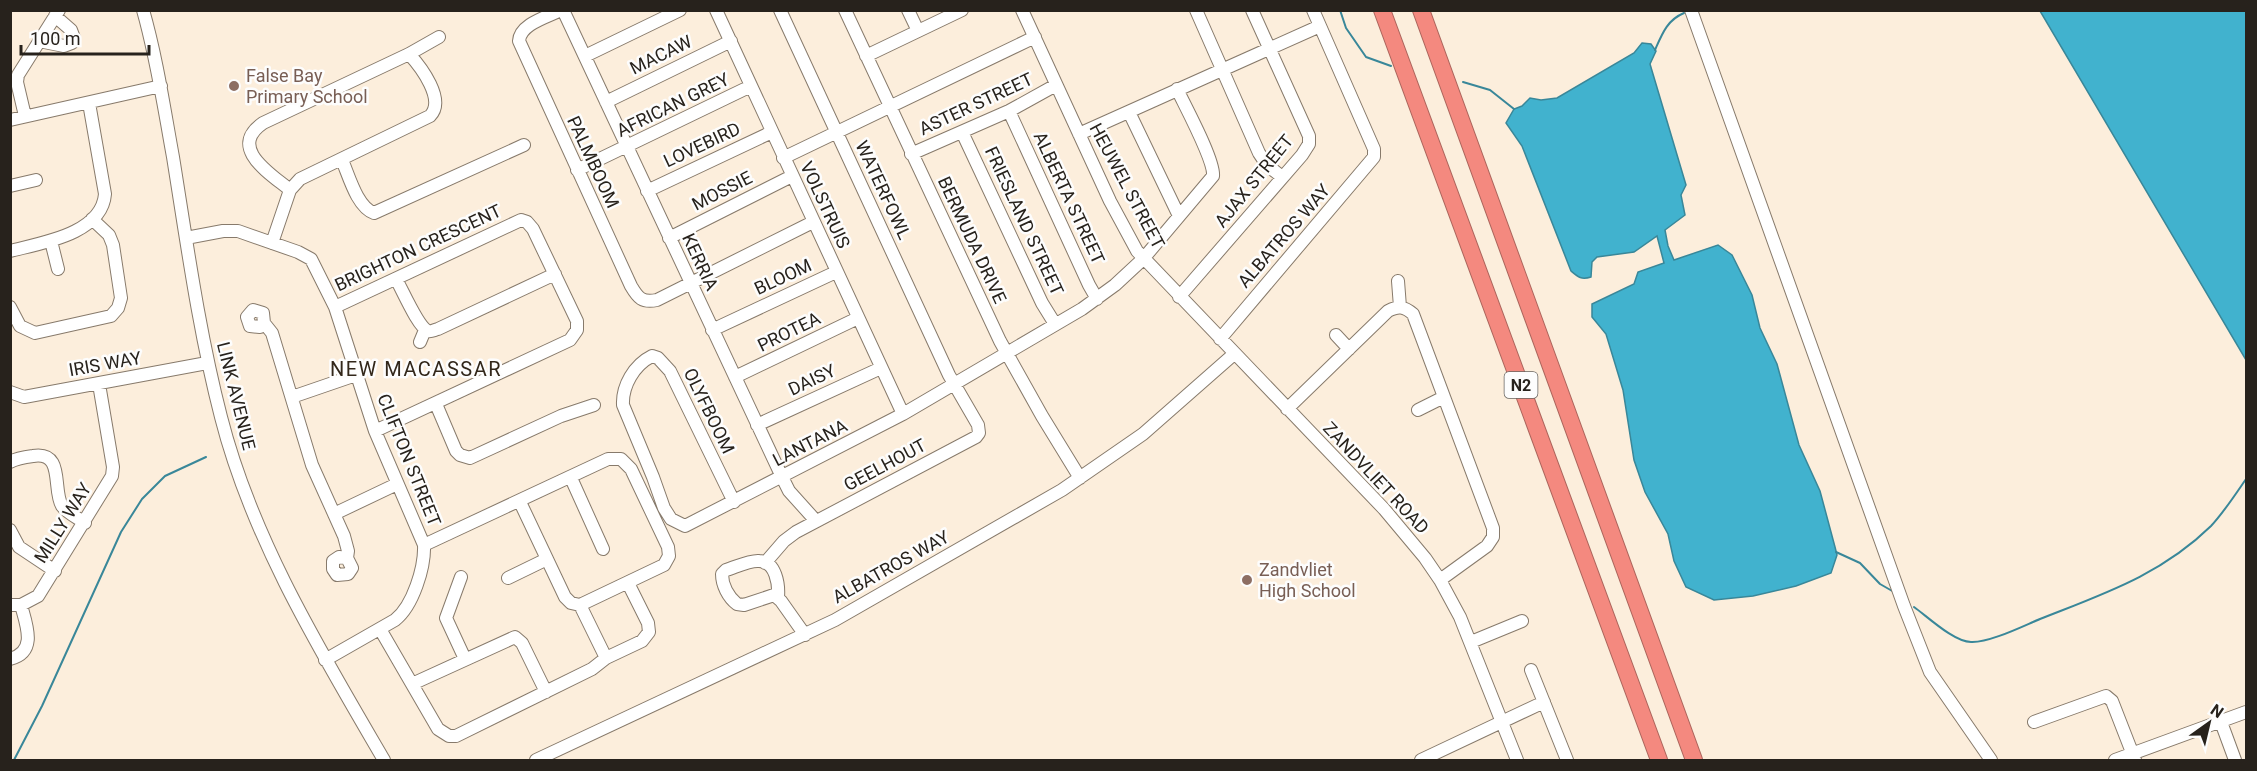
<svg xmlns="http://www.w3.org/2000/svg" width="2257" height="771" font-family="Roboto,sans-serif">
<rect width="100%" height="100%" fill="#fceedc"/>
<path fill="#41b2ce" stroke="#398799" stroke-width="1.5" d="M2040,11H2246V360Z
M1642,43L1651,44L1656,51L1650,64L1686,185L1681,195L1685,215L1665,230L1668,246L1674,260L1718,245L1732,255L1752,295L1760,328L1777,364L1799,445L1820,491L1835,547L1837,555L1831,573L1796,586L1753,596L1714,600L1686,587L1674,561L1668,534L1645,492L1634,460L1623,390L1606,334L1592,317V304L1634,284L1638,272L1664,263L1657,236L1634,252L1597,257L1592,262L1591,277C1581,280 1578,277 1571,271L1522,146L1506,123L1514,109L1522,106L1530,98L1541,100L1557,98L1634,53Z"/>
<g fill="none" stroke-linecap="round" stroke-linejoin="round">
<path stroke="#398799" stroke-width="2" d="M1340,10L1346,28L1366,57L1391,66
M1655,50C1662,34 1667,20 1684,13
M1463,82L1490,90L1514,109
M1836,552L1860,563L1880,584L1894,592
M1914,607C1928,617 1954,642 1971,642C1989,643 2023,626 2040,619C2103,594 2161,575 2211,526C2224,512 2235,495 2246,479
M14,760L42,706L121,532L142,499L165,476L206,457"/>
<g stroke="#877a6b" stroke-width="14">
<path id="minor" d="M143,10C157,59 164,108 173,157C187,244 199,332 221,417C252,539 321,652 384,760
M561,10C547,17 520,24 519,41L631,286C638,298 642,303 657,300L813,222
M563,10L782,477L789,491L816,521
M716,10L903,414
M845,10L1000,341L1042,416L1080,478
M908,10L918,31
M1022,10L1110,201L1137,251L1384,509L1425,558L1440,580L1460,617L1517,760
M1196,10L1259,153L1267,165L1282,177
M1691,10L1904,606L1930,672L1991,760
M39,41L64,46L72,43L74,38L71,30L55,16
M585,56L680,10
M866,56L962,10
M606,102L731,41
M1009,111L1089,285L1097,299
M1129,112L1179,216
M25,116L17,82L18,75L59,10
M10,120L161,86
M962,132L1042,303L1055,324
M1079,134L1320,26
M911,154L1009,111L1056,85
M783,158L1035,37
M342,160C349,176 357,207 374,213L524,145
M577,170L751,86
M10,186L36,180
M290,190C271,174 227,148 263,123L409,54L439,37
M647,191L772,132
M186,238L223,231H238L298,252L311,259L335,307L375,431L424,545C425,567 413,606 395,620L325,660
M669,238L792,176
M51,241L58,269
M272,243L290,190L300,179L430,116C446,100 421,67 409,54
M10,251C41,243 102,234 105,194L89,103
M396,279C402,289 418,327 428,331C431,332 434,330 438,329L555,274
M1398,281L1400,307
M1179,297L1302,155L1309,144V136L1252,10
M10,307L20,326L35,333L111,316L118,308L121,298L113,245L109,235L92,219
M335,307L521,220L527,222L533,229L577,321V330L570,340L375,431
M264,323L260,327L250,326L247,317L253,310L263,313L264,323L272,333L312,465L344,536L348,551L347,558L352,568L348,574L337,575L333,569V561L339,557L347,558
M712,330L836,272
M1336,335L1349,349
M1220,339L1374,157V149L1313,10
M420,342L425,330
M735,377L858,318
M10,392L24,397L207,363
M292,397L356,375
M436,404L456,451L460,455L470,458L561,416L594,405
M1287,409L1388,311C1398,306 1404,306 1413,314L1493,528V537L1487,546L1440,580
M1418,410L1444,397
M757,425L881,368
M10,462C17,458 25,457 33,456C65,451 52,489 62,506C67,513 78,518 85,523
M571,478L603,549
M734,502L670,371L658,358L652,356C634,365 622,386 623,405L653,477L664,508L671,519L685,526L903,414L1082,309L1115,285L1143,259L1213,176C1215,161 1185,106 1177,89
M334,514L397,484
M10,530L19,547L55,571
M424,545L608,459H621L631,469L668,547L669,556L664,565L580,605
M765,563L784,541L796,532L976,437L979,433L978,425L949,375L780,10
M461,577L446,618L465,659
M508,578L547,559
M778,597C779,585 776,561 759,561C750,560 736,567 726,570L722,574C722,585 728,597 737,604L744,605L774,595L781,601L805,635
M10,605H21L38,596L112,476L113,467L99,384
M380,629L438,729L449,736H456L592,669L606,658L580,605L571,603L565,597L520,502
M1471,642L1522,621
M606,658L642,641L649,632L648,623L628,583
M10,659C38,652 26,624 21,605
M1531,670L1567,760
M412,684L515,637L522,643L546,692
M2034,722L2106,696L2112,701L2135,760
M2221,722L2235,760
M536,760L835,620L1062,490L1143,434L1234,354
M1421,760L1544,702
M2115,760L2246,712"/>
</g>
<g stroke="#ac655c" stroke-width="18">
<path id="highway" d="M1382,10L1659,760
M1421,10L1694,760"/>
</g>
<use href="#minor" stroke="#fff" stroke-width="12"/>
<use href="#highway" stroke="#f4897f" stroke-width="16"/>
</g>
<g fill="#8d6e63" stroke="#fdfdfd" stroke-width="2">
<circle cx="234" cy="86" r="6"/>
<circle cx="1247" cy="580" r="6"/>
</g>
<g text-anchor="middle" stroke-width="5" stroke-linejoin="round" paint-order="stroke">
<rect fill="#fdfdfd" stroke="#676460" stroke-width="1.5" x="1504.5" y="372" width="33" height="26" rx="4.5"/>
<g font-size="16" font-weight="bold" fill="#27221c">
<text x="1521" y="391">N2</text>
</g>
<g font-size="18" fill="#27221c" stroke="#fdfdfd">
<text transform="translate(661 55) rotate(-26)" y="6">MACAW</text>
<text transform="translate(976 104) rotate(-25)" y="6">ASTER STREET</text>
<text transform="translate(673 105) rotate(-26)" y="6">AFRICAN GREY</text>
<text transform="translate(702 145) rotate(-25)" y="6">LOVEBIRD</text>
<text transform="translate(593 162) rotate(65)" y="6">PALMBOOM</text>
<text transform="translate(1254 181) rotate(-51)" y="6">AJAX STREET</text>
<text transform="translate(1127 186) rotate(62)" y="6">HEUWEL STREET</text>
<text transform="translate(883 190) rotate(65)" y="6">WATERFOWL</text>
<text transform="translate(722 191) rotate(-27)" y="6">MOSSIE</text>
<text transform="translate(1069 198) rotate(65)" y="6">ALBERTA STREET</text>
<text transform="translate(825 205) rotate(65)" y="6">VOLSTRUIS</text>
<text transform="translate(1024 221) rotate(65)" y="6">FRIESLAND STREET</text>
<text transform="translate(1284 236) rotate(-49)" y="6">ALBATROS WAY</text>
<text transform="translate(972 240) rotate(65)" y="6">BERMUDA DRIVE</text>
<text transform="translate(418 248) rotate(-25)" y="6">BRIGHTON CRESCENT</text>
<text transform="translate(700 262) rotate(65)" y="6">KERRIA</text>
<text transform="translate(783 277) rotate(-25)" y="6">BLOOM</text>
<text transform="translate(789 332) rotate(-26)" y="6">PROTEA</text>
<text transform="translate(105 364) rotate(-10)" y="6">IRIS WAY</text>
<text transform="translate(812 380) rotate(-25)" y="6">DAISY</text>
<text transform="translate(236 396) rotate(76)" y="6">LINK AVENUE</text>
<text transform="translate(709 411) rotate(64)" y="6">OLYFBOOM</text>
<text transform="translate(810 443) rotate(-27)" y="6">LANTANA</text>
<text transform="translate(409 460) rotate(68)" y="6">CLIFTON STREET</text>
<text transform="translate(885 465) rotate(-28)" y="6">GEELHOUT</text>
<text transform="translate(1376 478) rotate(47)" y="6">ZANDVLIET ROAD</text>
<text transform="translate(63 523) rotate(-58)" y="6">MILLY WAY</text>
<text transform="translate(891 567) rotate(-29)" y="6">ALBATROS WAY</text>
</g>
<g font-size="18" fill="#785e54" stroke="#fdfdfd" text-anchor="start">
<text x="246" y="82">False Bay<tspan x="246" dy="21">Primary School</tspan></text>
<text x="1259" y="576">Zandvliet<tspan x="1259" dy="21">High School</tspan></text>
</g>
<g font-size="20" letter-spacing="1.5" fill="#32271a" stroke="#fdfdfd">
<text x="416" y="376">NEW MACASSAR</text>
</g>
</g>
<rect width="2257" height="771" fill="none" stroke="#27221c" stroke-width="24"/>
<g transform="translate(2209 723) rotate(34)" stroke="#fdfdfd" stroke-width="4.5" paint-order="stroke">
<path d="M0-4.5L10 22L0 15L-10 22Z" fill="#27221c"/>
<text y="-9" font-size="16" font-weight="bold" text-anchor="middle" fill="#27221c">N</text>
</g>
<path d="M21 45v9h128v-9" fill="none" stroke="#27221c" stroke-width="3"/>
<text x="30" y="45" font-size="18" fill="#27221c" stroke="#fdfdfd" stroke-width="4.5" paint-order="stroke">100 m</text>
</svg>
